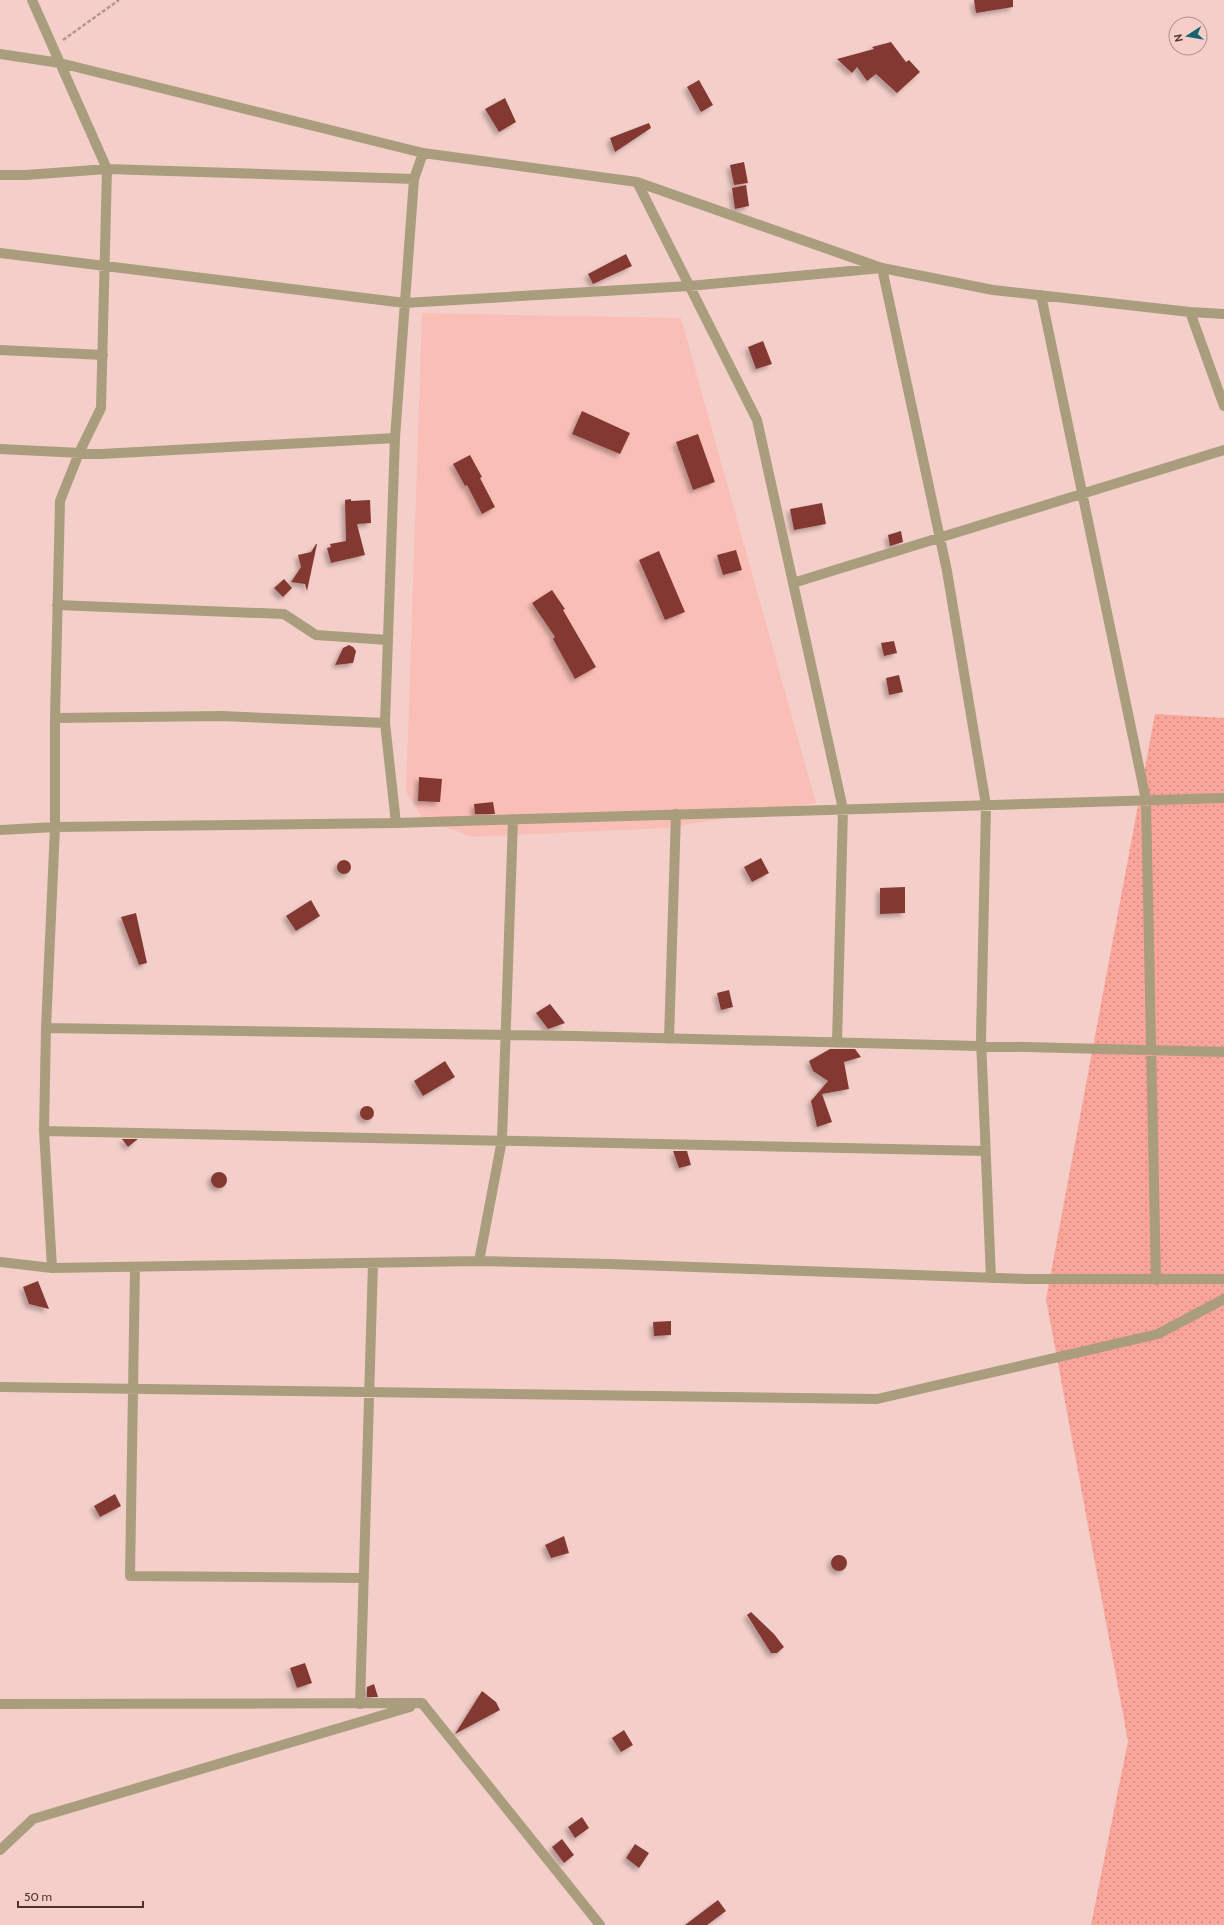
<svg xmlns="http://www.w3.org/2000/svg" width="1224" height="1925" font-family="Cabin,sans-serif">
<defs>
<pattern id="grass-dots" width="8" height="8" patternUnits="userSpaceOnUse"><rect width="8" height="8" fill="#faa59a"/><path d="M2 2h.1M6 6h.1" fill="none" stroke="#cd877e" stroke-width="1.8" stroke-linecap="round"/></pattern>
<filter id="shadow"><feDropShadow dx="-3.5" dy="3.5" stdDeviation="2" flood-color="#0004"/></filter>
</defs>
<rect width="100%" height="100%" fill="#f4cfca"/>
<path fill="#f9bfb7" d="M422,313L681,318L816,803L667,828L472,837L423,819L406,792Z"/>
<path fill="url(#grass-dots)" d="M1155,714L1224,718V1925H1091L1128,1741L1046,1299Z"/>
<path fill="#833932" filter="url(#shadow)" d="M974,0H1013V7L976,13Z
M891,42L906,62L909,60L920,72L897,93L876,74L867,81L857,67L852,73L837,59L874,49L872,47Z
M699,80L713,105L701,112L687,87Z
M505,98L516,122L499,132L485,109Z
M649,123L651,128L615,152L610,138Z
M744,162L748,183L734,185L730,165Z
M746,185L749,206L735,209L732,188Z
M626,254L632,266L593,284L588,274Z
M763,341L772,364L756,369L748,347Z
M582,411L630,433L620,454L572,434Z
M698,434L715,482L693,490L676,442Z
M470,455L482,477L480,478L495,507L482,514L467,485L465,486L453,464Z
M351,499V501L370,500L371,523L357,524L365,555L331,563L327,548L331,547L330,544L346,541L345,500Z
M822,503L826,524L794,530L790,509Z
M901,531L903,542L890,546L888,535Z
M316,544H317L307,591L305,584L291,582L301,567L298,555L311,552Z
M736,550L742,570L723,575L717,555Z
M659,551L685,612L665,620L639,560Z
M284,579L292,588L283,597L274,588Z
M552,590L565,609L563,610L596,667L575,679L553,639L555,637L532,603Z
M894,641L897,653L884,656L881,643Z
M349,645L353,647L356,651L353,663L335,665L343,648Z
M899,675L903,692L889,695L886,678Z
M419,777L442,779L440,802L418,801Z
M493,802L495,814H475L474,804Z
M761,858L769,873L752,882L744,867Z
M337 867a7 7 0 1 1 14 0a7 7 0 1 1-14 0Z
M905,887V913L880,914V888Z
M311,900L320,916L296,931L286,916Z
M136,913L147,963L139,965L121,917Z
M729,990L733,1007L721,1010L717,993Z
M550,1004L565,1023L548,1029L536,1013Z
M830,1049H855L861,1057L844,1062L849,1089L822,1094L832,1122L817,1127L811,1101L828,1081L813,1071L809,1061Z
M445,1061L455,1077L423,1096L414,1081Z
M360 1113a7 7 0 1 1 14 0a7 7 0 1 1-14 0Z
M122,1139H138L128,1147Z
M673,1151H687L691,1165L679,1168Z
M211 1180a8 8 0 1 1 16 0a8 8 0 1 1-16 0Z
M38,1281L49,1309L29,1304L23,1287Z
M671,1321V1335L654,1336L653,1322Z
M115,1494L121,1506L100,1517L94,1506Z
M564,1536L569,1553L551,1558L545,1545Z
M831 1563a8 8 0 1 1 16 0a8 8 0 1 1-16 0Z
M751,1612L774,1634L784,1647L777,1653H771L747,1615Z
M305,1663L312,1683L297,1688L290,1668Z
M374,1684L378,1697H367V1687Z
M482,1691L496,1702L500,1710L455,1734Z
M624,1730L633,1745L621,1752L612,1738Z
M582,1817L589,1828L575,1838L568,1827Z
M562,1839L574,1855L564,1863L552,1847Z
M635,1844L649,1853L639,1868L626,1858Z
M718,1900L726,1911L707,1925H685Z"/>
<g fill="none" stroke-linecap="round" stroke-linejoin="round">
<path stroke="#b7948f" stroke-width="2.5" stroke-dasharray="4 2" stroke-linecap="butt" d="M63,40L119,0"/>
<path stroke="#aa9d7d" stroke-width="10" d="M32,0L107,169L101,408L79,453L60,501L55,718V827L46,1028L44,1131L52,1268
M0,54L60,63L423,153L637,182L882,268L947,571L986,805L981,1039L991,1278
M0,175H26L107,169L414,179
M637,182L757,420L843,809L837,1043
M0,253L405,303L689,286L882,268L993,290L1190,312L1224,314
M1041,295L1146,800L1156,1280
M1190,312L1224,406
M0,350L103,355
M0,449L101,454L395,438
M793,583L1224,450
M57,605L284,614L316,635L388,640
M55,718L221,716L385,723
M396,823L385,723L395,438L414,179L423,153
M0,830L55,827L396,823L1224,798
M46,1028L576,1036L1224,1052
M669,1039L676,814
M44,1131L985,1151
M479,1261L502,1140L513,819
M0,1262L52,1268L479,1261L610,1264L1027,1279H1224
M135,1267L130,1576L364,1578
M0,1387L877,1399L1158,1334L1224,1299
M0,1704L422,1703L600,1925
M360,1704L373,1263
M0,1850L33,1819L410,1707"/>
</g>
<g transform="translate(1188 36) rotate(258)"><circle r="19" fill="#f4cfca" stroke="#b38f8a"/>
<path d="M0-3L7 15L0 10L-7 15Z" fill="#18646e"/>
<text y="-6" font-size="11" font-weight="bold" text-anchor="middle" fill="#52302b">N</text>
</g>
<path d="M18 1901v6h125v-6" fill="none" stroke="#52302b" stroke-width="2"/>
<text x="24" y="1901" font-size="12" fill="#52302b" stroke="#f4cfca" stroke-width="3" paint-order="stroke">50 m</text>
</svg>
